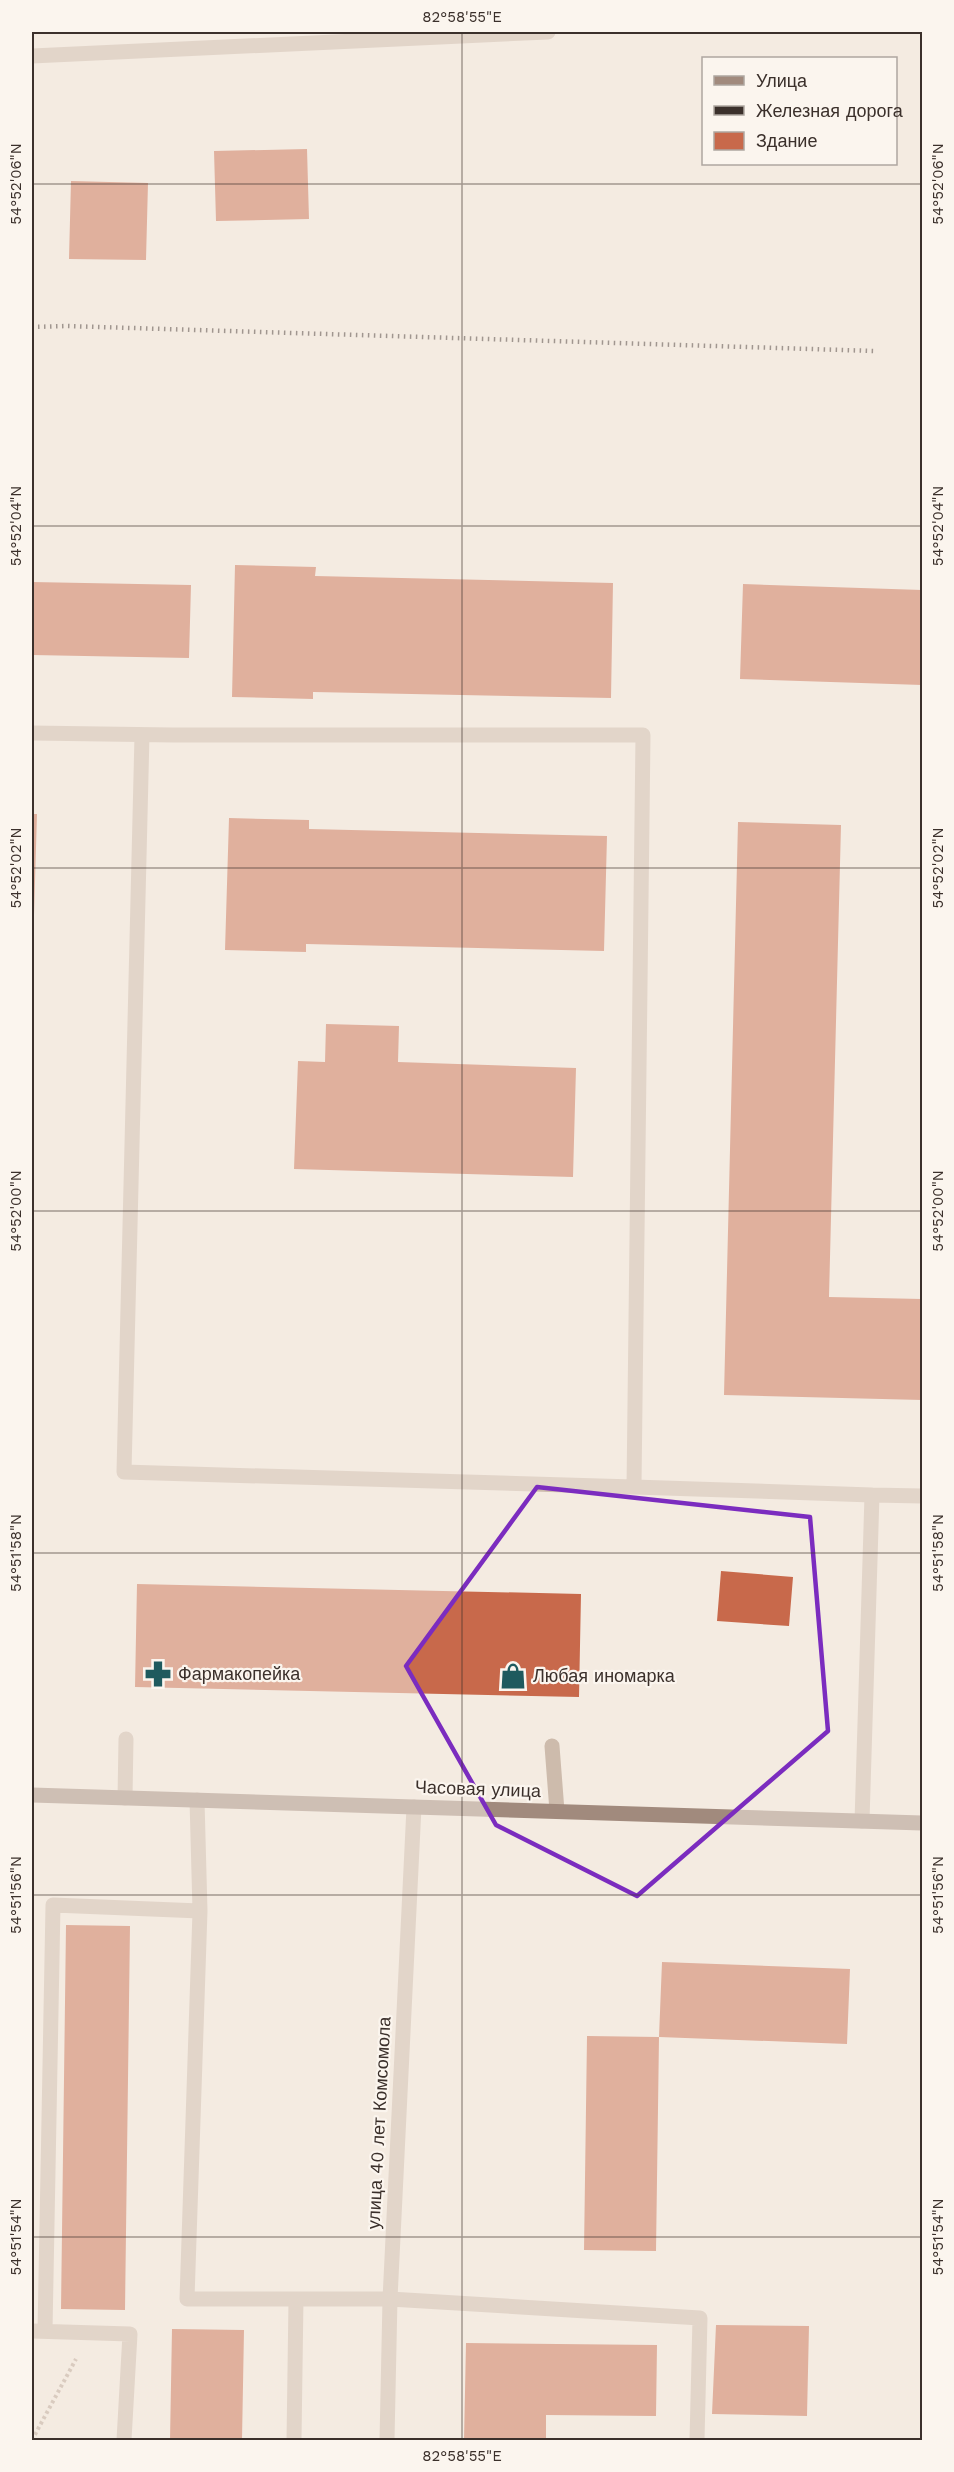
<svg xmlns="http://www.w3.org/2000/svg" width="954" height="2472" font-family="'Work Sans',sans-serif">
<rect width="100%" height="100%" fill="#f4ebe1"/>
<path fill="#c8694b" d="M307,149L309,219L216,221L214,151Z
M71,181L148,183L146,260L69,259Z
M235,565L316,567L315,576L613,583L611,698L313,692V699L232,697Z
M32,582L191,585L189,658L32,655Z
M743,584L922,590V685L740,679Z
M32,814H37L33,949H32Z
M229,818L309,820V829L607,836L604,951L306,944V952L225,950Z
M738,822L841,825L829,1297L922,1299V1400L724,1395Z
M326,1024L399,1026L398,1062L576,1068L573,1177L294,1169L298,1061L325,1062Z
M721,1571L793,1577L789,1626L717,1621Z
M137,1584L581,1594L579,1697L135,1687Z
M66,1925L130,1926L125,2310L61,2309Z
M662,1962L850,1969L847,2044L659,2037Z
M587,2036L659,2037L656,2251L584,2250Z
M716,2325L809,2326L807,2416L712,2414Z
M172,2329L244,2330L242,2440H170Z
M466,2343L657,2345L656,2416L546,2415V2440H464Z"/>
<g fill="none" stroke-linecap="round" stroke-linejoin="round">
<path stroke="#b9a596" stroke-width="4" stroke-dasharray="3 3" stroke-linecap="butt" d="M32,2440L76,2359"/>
<path stroke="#cdbbac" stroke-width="15" d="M32,56L548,32
M32,733L173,735H643L634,1487L872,1495L862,1821
M142,735L124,1472L634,1487
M872,1495L922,1496
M552,1746L557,1811
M125,1798L126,1739
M197,1800L200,1911L187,2299H390L700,2318L697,2440
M32,2331L130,2334L124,2440
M45,2331L53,1905L200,1911
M294,2440L296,2299"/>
<path stroke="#cdbbac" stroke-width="15" d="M387,2440L390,2299L414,1807"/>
<path stroke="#a18a7d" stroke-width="15" d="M32,1795L922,1823"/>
<path stroke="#3b302b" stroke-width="4.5" stroke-dasharray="1.5 4.5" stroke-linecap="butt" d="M32,327L67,326L875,351"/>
</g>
<path d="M0 0H954V2472H0ZM537,1487L810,1517L828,1731L637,1896L496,1825L406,1666Z" fill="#f4ebe1" fill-opacity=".55" fill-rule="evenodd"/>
<path fill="none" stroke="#7b2cbf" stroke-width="4.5" stroke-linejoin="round" d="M537,1487L810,1517L828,1731L637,1896L496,1825L406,1666Z"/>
<path fill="none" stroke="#3b302b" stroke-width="1.5" stroke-opacity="0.45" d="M462,32V2440M32,184H922M32,526H922M32,868H922M32,1211H922M32,1553H922M32,1895H922M32,2237H922"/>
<defs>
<g id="pharmacy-bare" transform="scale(2.07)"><path d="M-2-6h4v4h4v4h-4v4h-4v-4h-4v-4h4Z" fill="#1f5a5e" stroke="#fbf5ee" stroke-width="2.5" paint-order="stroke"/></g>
<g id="shop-bare" transform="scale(2.07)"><path d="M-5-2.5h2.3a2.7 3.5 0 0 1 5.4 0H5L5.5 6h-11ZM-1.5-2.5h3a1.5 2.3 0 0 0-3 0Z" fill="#1f5a5e" stroke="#fbf5ee" stroke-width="2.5" paint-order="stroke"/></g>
</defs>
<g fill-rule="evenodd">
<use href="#pharmacy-bare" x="158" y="1674"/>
<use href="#shop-bare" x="513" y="1676"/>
</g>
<g text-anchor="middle" stroke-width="4.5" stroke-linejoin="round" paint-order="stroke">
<g font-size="18" fill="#3b302b" stroke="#fbf5ee" text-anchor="start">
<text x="178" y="1680">Фармакопейка</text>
<text x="533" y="1682">Любая иномарка</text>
</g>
<g font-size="18" fill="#3b302b" stroke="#fbf5ee">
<text transform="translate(478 1789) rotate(2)" y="6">Часовая улица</text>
<text transform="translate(379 2123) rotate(-87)" y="6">улица 40 лет Комсомола</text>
</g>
</g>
<rect width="954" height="2472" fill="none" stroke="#fbf5ee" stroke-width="66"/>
<rect x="702" y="57" width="195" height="108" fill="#fbf5ee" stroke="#aea6a0" stroke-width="1.5"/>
<rect x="714" y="76" width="30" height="9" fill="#a18a7d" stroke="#aea6a0" stroke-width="1.5"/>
<text x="756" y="87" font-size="18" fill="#3b302b">Улица</text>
<rect x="714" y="106" width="30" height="9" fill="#3b302b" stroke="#aea6a0" stroke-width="1.5"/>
<text x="756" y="117" font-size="18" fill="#3b302b">Железная дорога</text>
<rect x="714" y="132" width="30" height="18" fill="#c8694b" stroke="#aea6a0" stroke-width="1.5"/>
<text x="756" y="147" font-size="18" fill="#3b302b">Здание</text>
<rect x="33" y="33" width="888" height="2406" fill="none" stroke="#3b302b" stroke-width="2"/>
<g font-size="15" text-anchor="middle" fill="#3b302b">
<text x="462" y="22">82°58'55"E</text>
<text transform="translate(16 184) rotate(-90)" y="5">54°52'06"N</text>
<text transform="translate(938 184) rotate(-90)" y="5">54°52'06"N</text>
<text transform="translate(16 526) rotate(-90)" y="5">54°52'04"N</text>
<text transform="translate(938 526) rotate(-90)" y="5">54°52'04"N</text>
<text transform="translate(16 868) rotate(-90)" y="5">54°52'02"N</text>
<text transform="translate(938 868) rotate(-90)" y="5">54°52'02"N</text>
<text transform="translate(16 1211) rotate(-90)" y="5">54°52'00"N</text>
<text transform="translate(938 1211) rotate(-90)" y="5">54°52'00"N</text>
<text transform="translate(16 1553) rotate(-90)" y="5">54°51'58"N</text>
<text transform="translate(938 1553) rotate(-90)" y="5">54°51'58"N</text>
<text transform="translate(16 1895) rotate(-90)" y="5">54°51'56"N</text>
<text transform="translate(938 1895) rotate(-90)" y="5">54°51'56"N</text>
<text transform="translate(16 2237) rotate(-90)" y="5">54°51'54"N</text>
<text transform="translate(938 2237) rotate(-90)" y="5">54°51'54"N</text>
<text x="462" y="2461">82°58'55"E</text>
</g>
</svg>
